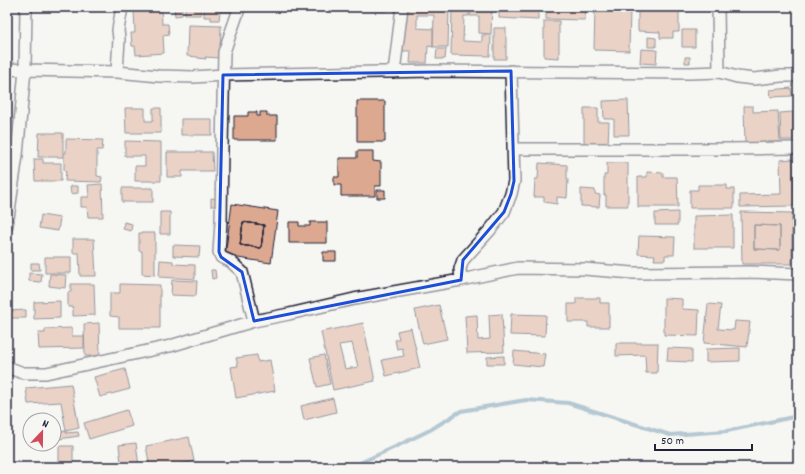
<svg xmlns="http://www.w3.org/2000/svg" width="805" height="474" font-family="Dekko,sans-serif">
<rect width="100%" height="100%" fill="#f6f6f2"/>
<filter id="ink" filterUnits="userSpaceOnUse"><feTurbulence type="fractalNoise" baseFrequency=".025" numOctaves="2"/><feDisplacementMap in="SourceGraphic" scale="8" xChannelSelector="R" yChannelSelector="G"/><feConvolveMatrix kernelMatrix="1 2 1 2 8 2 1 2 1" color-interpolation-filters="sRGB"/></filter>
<g filter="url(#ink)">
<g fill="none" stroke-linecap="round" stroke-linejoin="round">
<path stroke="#668fab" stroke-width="4" d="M351,467L395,447L430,430L461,411L526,400L568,403L670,435L727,431L798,416"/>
</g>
<path fill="#dca990" stroke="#22223b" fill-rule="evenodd" d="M161,7L162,24H168L169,34L163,35L164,53L136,55L135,46H132L131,33H135L134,10Z
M174,7H182V15L175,16Z
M185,7H201V15H185Z
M204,7H230V12H220L219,20H211V17H204Z
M349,7H386V11L349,10Z
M404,7H449L448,47H433L434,15H417V28L433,29V47L428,46L427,63H410L411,51H401Z
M452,7H469V16H464L463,41L482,42V35H491L490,56L451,55Z
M471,7H492L491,34L479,33V16H470Z
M499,7H538V20L499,18Z
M546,7H586L585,20L546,19Z
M595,8L630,9L629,51L594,50Z
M638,10L679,11V32H673V38H660V32L638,31Z
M544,21H559V58L544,57Z
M188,25L221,26L220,58L205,57L206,59L198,58V57L187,56Z
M494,28H506V59H494Z
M682,30H695V47H682Z
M648,37L656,38V47H648Z
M437,49H446L445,59H436Z
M641,49L657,50L656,64L640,63Z
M685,57H690V63H685Z
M791,88L792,96L771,97L770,90Z
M628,100L629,135H614V119H604L603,101Z
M357,101H385V142H357Z
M744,106H753V112L778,111L780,142L745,143Z
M125,108H145V121H153V108H161V133H126Z
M584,108H598V122H609L608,145L584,144Z
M248,112H257V116H260V112H267V116H277V140H234V116H248Z
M793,112V140H781L780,113Z
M181,119H212V135H181Z
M39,133H63V157H38Z
M66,139L103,140L102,150H97V176L102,177L101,182L65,181L66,171H64V153H66Z
M125,141L161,142V181H135V166H145V156H125Z
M357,151H373V161L381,162V186H375V196H341V185H334V177H339V158H357Z
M167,152H212L213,171H182V177H167Z
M34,159H43V163H61V181H35Z
M793,159L794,206L740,207V195L781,194L780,160Z
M539,163L567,165V179H568L567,198L557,197V204L544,202V197H534L535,179H538Z
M607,163H628V206H606V195H604V175H607Z
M647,172L663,173V177H677L678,207H638V177H647Z
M102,184L103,217H88L87,207H81V197H89L88,185Z
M698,185H727V189H734V208H690V190H698Z
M70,186H78V193L71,194Z
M122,188H153V202H122Z
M581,189L595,190V194L600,195L599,207L581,206Z
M377,190H385V198H377Z
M211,198L218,199V206H211Z
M232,204L278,211L271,263L225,256ZM243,222L264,225L261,248L240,245Z
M160,212H170V234H160Z
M678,212V225H655V213Z
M741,212L792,213V264H742ZM754,225L780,226V250L754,249Z
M41,215L60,218L58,231L39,228Z
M733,215V248H694V216Z
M124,222L132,224L131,231L123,229Z
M243,222L264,225L261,248L240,245Z
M243,222L264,225L261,248L240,245Z
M243,222L264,225L261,248L240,245Z
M289,222H299V226H310V222H327V243H289Z
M754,225L780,226V250L754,249Z
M139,233H155V275L142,274V251H139Z
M639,236L675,237L674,255H665V260H654L655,255L638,254Z
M73,239H94L96,276H80L79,253H73Z
M173,245L200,246L199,257L173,256Z
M323,252H336V261H323Z
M45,257H71V273H45Z
M160,260L173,261V264L195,265V279L159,277Z
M31,263H39L40,270H31Z
M211,270H215L216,278L212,279Z
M29,273L42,274L41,282L29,281Z
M50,274L66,275L65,288L49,286Z
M172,280L197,281L196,296L171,295Z
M71,284H94L95,315L73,316V307H68V292H71Z
M120,284L160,285V328H119V317L110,316V293H120Z
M576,298H600V303H609V327H588V322H568V304H576Z
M664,298L682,299V309L699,310L698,336L664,335Z
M60,301V318L34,319V302Z
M708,304L721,305L718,329L734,330L735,321L750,322L747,347L704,343Z
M439,305L447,339L423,344L415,310Z
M26,310V318H8V311Z
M502,314L504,352L467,353L465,316L477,315L478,340L490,339L489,315Z
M511,314L546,315L545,336L510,335Z
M99,323L100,356H85L84,324Z
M363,323L375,381L333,390L321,332ZM352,343L358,367L345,369L339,345Z
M72,328V336H84V348L39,349L38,333H45V329Z
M411,328L420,368L386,376L382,360L404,356L402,348L397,349L395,340L399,339L397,331Z
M616,343H658L657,373H646L645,355L616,356Z
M668,348L692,349V362L667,361Z
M740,348V361L706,362V349Z
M514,351L545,354L543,367L513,364Z
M257,355L258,362L270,360L275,391L236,398L231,367L238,366L236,358Z
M324,355L330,384L317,387L310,358Z
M504,356V364H487V357Z
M125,369L130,389L100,397L94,377Z
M71,384L79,428L66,431L61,402L28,404L26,388Z
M333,398L336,412L304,420L301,406Z
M127,410L132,426L89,439L84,423Z
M66,431V433L78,432L79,436L59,439L58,432Z
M189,437L194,461L168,467H150L146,446Z
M136,443L139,467H127L126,463H121L119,445Z
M59,446H73V467H55V465H59Z"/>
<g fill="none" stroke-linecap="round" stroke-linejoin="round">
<g stroke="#22223b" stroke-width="14">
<path id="minor" d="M237,7L238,12L224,52L222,148L221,222L219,252L221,257L230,261L242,272L254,321
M718,7L719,72
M7,69L25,70L117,72L159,76L194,77L223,75L432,71L690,73L719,72L737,77L754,79L781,76H798
M117,72L119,39L118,30L122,7
M394,72L402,7
M513,149H729L798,148
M7,225L17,155L25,70L26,7
M461,280L460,269L463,260L490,230L504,212L511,194L514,181L511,71
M7,367L23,373H46L170,346L254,321L289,314L354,299L461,280L518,268L584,269L633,273L752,272L798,274"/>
</g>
<use href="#minor" stroke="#f6f6f2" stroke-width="11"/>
</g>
</g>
<path d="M0 0H805V474H0ZM511,71L514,181L511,194L504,212L463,260L461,280L254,321L242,272L221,257L219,252L223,75Z" fill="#f6f6f2" fill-opacity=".55" fill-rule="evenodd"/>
<path fill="none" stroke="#1d4ed8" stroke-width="3" stroke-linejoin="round" d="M511,71L514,181L511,194L504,212L463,260L461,280L254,321L242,272L221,257L219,252L223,75Z"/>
<rect width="805" height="474" fill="none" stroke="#f6f6f2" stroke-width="24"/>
<rect x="12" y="12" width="781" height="450" fill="none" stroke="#22223b" stroke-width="1.5" filter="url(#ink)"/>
<g transform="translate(42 432) rotate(22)"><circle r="19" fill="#f6f6f2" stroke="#a1a1a9"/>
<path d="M0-3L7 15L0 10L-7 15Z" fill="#d1495b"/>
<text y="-6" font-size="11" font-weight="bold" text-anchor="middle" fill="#22223b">N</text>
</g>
<path d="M655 444v6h97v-6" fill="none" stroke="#22223b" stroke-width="2"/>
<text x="661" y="444" font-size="12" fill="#22223b" stroke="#f6f6f2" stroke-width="3" paint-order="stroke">50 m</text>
</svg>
